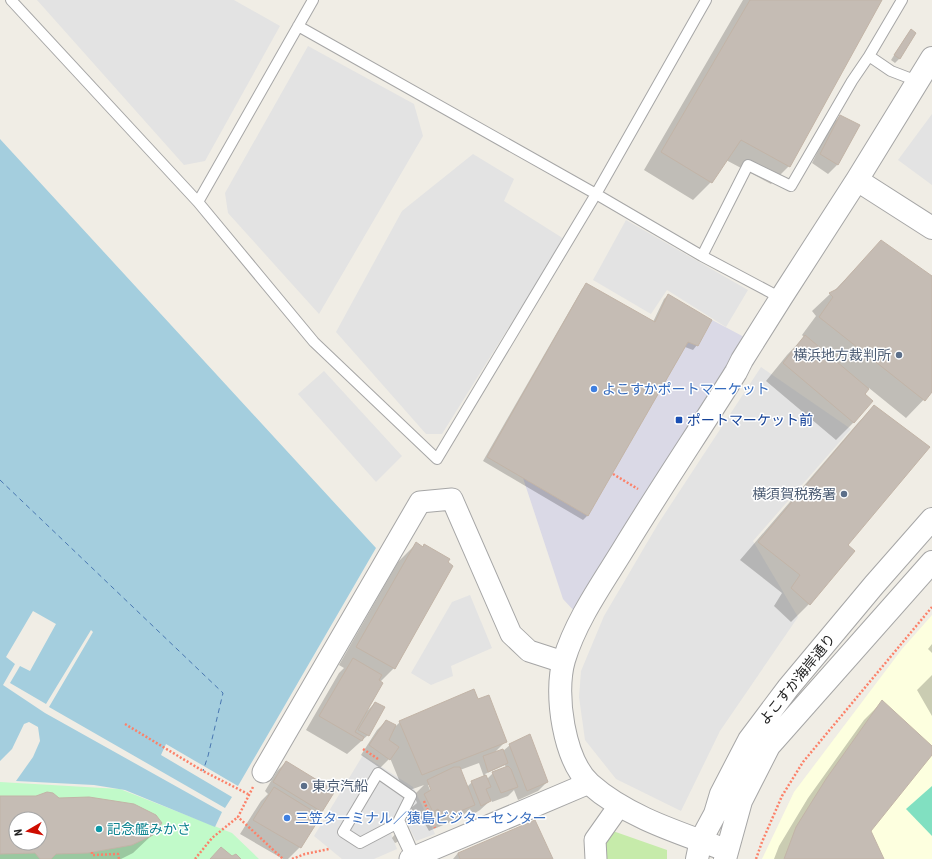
<svg xmlns="http://www.w3.org/2000/svg" width="932" height="859" font-family="'Roboto Condensed','Noto Sans JP',sans-serif">
<rect width="100%" height="100%" fill="#f0ede5"/>
<path fill="#fdffdf" d="M932,615V859H762L794,792L902,649Z"/>
<path fill="#c6ebaa" d="M610,830L667,850V859H600Z"/>
<path fill="#c1fac9" fill-rule="evenodd" d="M0,782L120,789L232,833L259,859H0ZM16,819H40V843H16Z"/>
<path fill="#81e0c1" d="M932,786V836L906,809Z"/>
<path fill="#e3e3e3" d="M37,0H234L280,26L205,161L184,165Z
M308,46L414,104L423,136L319,314L228,213L225,193Z
M932,114V185L898,160Z
M473,154L514,179L504,201L564,239L442,434H426L336,332L402,211Z
M626,220L748,290L726,327L667,290L651,314L593,280Z
M761,367L851,429L753,541L798,617L720,731L681,811L616,779L585,740L579,697L581,671L604,616L658,524Z
M324,371L402,456L376,482L298,394Z
M470,595L492,648L451,666L453,676L431,685L411,673L452,602Z
M363,755L413,787L422,805L435,834L416,841L408,825L390,831L397,849L374,859H342L314,836Z"/>
<path fill="#dad9e6" d="M712,320L746,338L576,613L563,599L523,478L588,516L688,342L698,346Z"/>
<path fill="#a4cede" d="M0,139L376,548L238,786L166,744L161,755L232,797L225,808L49,707L93,632L91,630L46,704L10,683L20,666L30,671L56,624L33,611L6,657L15,664L3,685L45,713L222,812L215,827L125,790L94,785L16,781L33,757L40,741L38,727L29,722L24,724L12,749L0,761Z"/>
<path fill="#0003" fill-rule="evenodd" d="M743,0H881L789,166L771,184L726,160L711,182L693,200L644,170Z
M911,30L915,33L899,59L895,63L891,60L907,35Z
M840,116L859,126L837,165L828,174L812,163L831,125Z
M881,242L932,277V391L906,418L869,388L864,395L854,422L836,440L766,381L787,355L804,337L802,335L816,316L812,311L830,294L834,291Z
M587,284L653,322L664,299L668,295L697,345L693,350L685,347L588,515L583,520L483,461L582,289Z
M874,406L847,546L854,552L809,604L791,622L774,606L782,593L740,560L857,424Z
M416,544L422,547L424,546L394,668L380,682L366,712L375,703L368,735L347,754L306,730L339,673L344,668L339,665L398,562Z
M932,644V653L928,649Z
M932,675V716L917,690Z
M478,700L506,741L494,753L503,751L510,745L547,782L538,791L518,800L514,790L508,796L492,802L491,800L480,810L472,815L470,809L460,818L429,831L424,822L419,825L411,808L417,803L414,795L424,785L404,792L390,758L380,768L361,755L377,730L386,721L396,726L400,722ZM479,763L484,777L472,782L467,787L460,770ZM505,765L506,768L494,772L487,779L485,774ZM428,785H430L432,795Z
M882,702L932,747V754L870,830L883,859H774L779,846L808,798L864,720Z
M286,762L322,812L318,815L320,817L300,847L288,859H283L240,834L261,801L268,794L265,791L277,771Z
M0,797L59,799L152,835L133,853L121,859H0ZM16,819H40V843H16Z
M396,833L404,839L395,843L392,838Z
M458,853L552,859H453Z"/>
<g fill="none" stroke-linecap="round" stroke-linejoin="round">
<path stroke="#4977b1" stroke-width="1" stroke-dasharray="5 4" stroke-linecap="butt" d="M0,480L223,693L208,756L203,771"/>
</g>
<path fill="#c5bcb4" stroke="#c2b4a7" fill-rule="evenodd" d="M750,0H882L790,167L741,140L712,183L661,152Z
M911,29L916,33L900,59L894,55Z
M840,115L860,125L838,165L820,154Z
M881,240L932,276V392L925,401L819,317L833,297L829,293L837,289Z
M586,283L655,322L668,294L712,320L698,346L688,342L588,516L487,457Z
M805,335L869,389L865,394L873,401L854,423L783,363Z
M874,405L930,447L848,545L855,551L810,605L791,588L800,575L758,542Z
M416,542L423,547L424,544L450,559L448,562L453,566L395,669L356,647Z
M353,658L382,675L379,680L383,683L355,732L364,737L362,741L319,716Z
M474,689L478,699L489,695L507,742L422,775L399,721Z
M882,700L932,746V755L871,831L884,859H784L796,827L826,779Z
M375,702L385,707L369,736L358,730Z
M386,720L396,725L389,740L399,747L390,760L369,745Z
M530,734L548,782L527,791L509,744Z
M503,749L508,763L488,772L483,756Z
M286,761L335,791L322,812L273,782Z
M508,766L511,769L518,787L501,793L492,772Z
M454,767H460L475,805L443,818L438,809L433,812L424,794L431,790L427,780Z
M486,775L491,787L486,789L491,801L481,806L471,781Z
M274,787L321,816L301,848L253,820Z
M47,792L53,793L59,798L89,797L134,804L156,815L162,823L153,835L132,845L88,853L56,854L51,859H40L35,853L0,854V796H36ZM16,819H40V843H16Z
M535,820L553,859H460L458,853Z
M221,847L232,856L236,854L241,859H210Z"/>
<g fill="none" stroke-linecap="round" stroke-linejoin="round">
<g stroke="#a6a6a6" stroke-width="12">
<path id="service" d="M11,0L198,202L314,342L437,459L596,194L706,0
M298,26L596,194L702,256L781,298
M869,56L902,0
M198,202L313,0
M702,256L748,165L791,186L852,81L869,56L891,71L917,81
M412,858L396,824L360,843L343,832L378,773L411,796L399,820L415,857"/>
</g>
<g stroke="#a6a6a6" stroke-width="23">
<path id="minor" d="M263,772L420,502L452,499L511,634L529,651L563,662
M410,859L589,783
M596,859L595,840L619,806"/>
</g>
<g stroke="#a6a6a6" stroke-width="24">
<path id="tertiary" d="M857,180L932,228
M726,850C680,833 627,817 590,784C564,760 554,694 564,660C576,620 602,584 624,548C660,489 699,431 736,372L742,360L781,298L857,180L932,58
M697,859L701,840L715,814L721,794L749,740L788,688L874,585L932,519
M725,859L741,801L769,746L932,562"/>
</g>
<path stroke="#fc8169" stroke-width="2.5" stroke-dasharray="2 2" stroke-linecap="butt" d="M613,474L638,489
M125,724L203,771L248,794
M363,749L378,759
M253,787L238,817L283,859
M424,801L435,828
M92,852V855L118,854L119,859
M195,859L212,838L238,817
M292,859L305,854L329,849
M756,859L762,842L782,796L803,762L932,607"/>
<use href="#service" stroke="#fff" stroke-width="10"/>
<use href="#minor" stroke="#fff" stroke-width="21"/>
<use href="#tertiary" stroke="#fff" stroke-width="22"/>
</g>
<g fill="#5c6f8a" stroke="#fff" stroke-width="1.5">
<circle cx="899" cy="355" r="4"/>
<circle cx="844" cy="494" r="4"/>
<circle cx="304" cy="786" r="4"/>
</g>
<g fill="#3f7fe0" stroke="#fff" stroke-width="1.5">
<circle cx="594" cy="389" r="4"/>
<circle cx="287" cy="818" r="4"/>
</g>
<rect fill="#1a4fb4" stroke="#fff" stroke-width="1.5" x="675" y="416" width="8" height="8" rx="2"/>
<circle fill="#0f9aa8" stroke="#fff" stroke-width="1.5" cx="99" cy="829" r="4"/>
<g text-anchor="middle" stroke-width="3" stroke-linejoin="round" paint-order="stroke">
<g font-size="14" fill="#4e5e75" stroke="#fff" text-anchor="end">
<text x="891" y="360">横浜地方裁判所</text>
<text x="836" y="499">横須賀税務署</text>
<text x="312" y="791" text-anchor="start">東京汽船</text>
</g>
<g font-size="14" fill="#366cbe" stroke="#fff" text-anchor="start">
<text x="602" y="394">よこすかポートマーケット</text>
<text x="295" y="823">三笠ターミナル／猿島ビジターセンター</text>
</g>
<g font-size="14" fill="#164399" stroke="#fff" text-anchor="start">
<text x="687" y="425">ポートマーケット前</text>
</g>
<g font-size="14" fill="#1f1f1f" stroke="#fff">
<text transform="translate(797 679) rotate(-51)" y="5">よこすか海岸通り</text>
</g>
<g font-size="14" fill="#0d838f" stroke="#fff" text-anchor="start">
<text x="107" y="834">記念艦みかさ</text>
</g>
</g>
<g transform="translate(28 831) rotate(261)"><circle r="19" fill="#ffffff" stroke="#a5a5a5"/>
<path d="M0-3L7 15L0 10L-7 15Z" fill="#ce0c00"/>
<text y="-6" font-size="11" font-weight="bold" text-anchor="middle" fill="#1f1f1f">N</text>
</g>
</svg>
